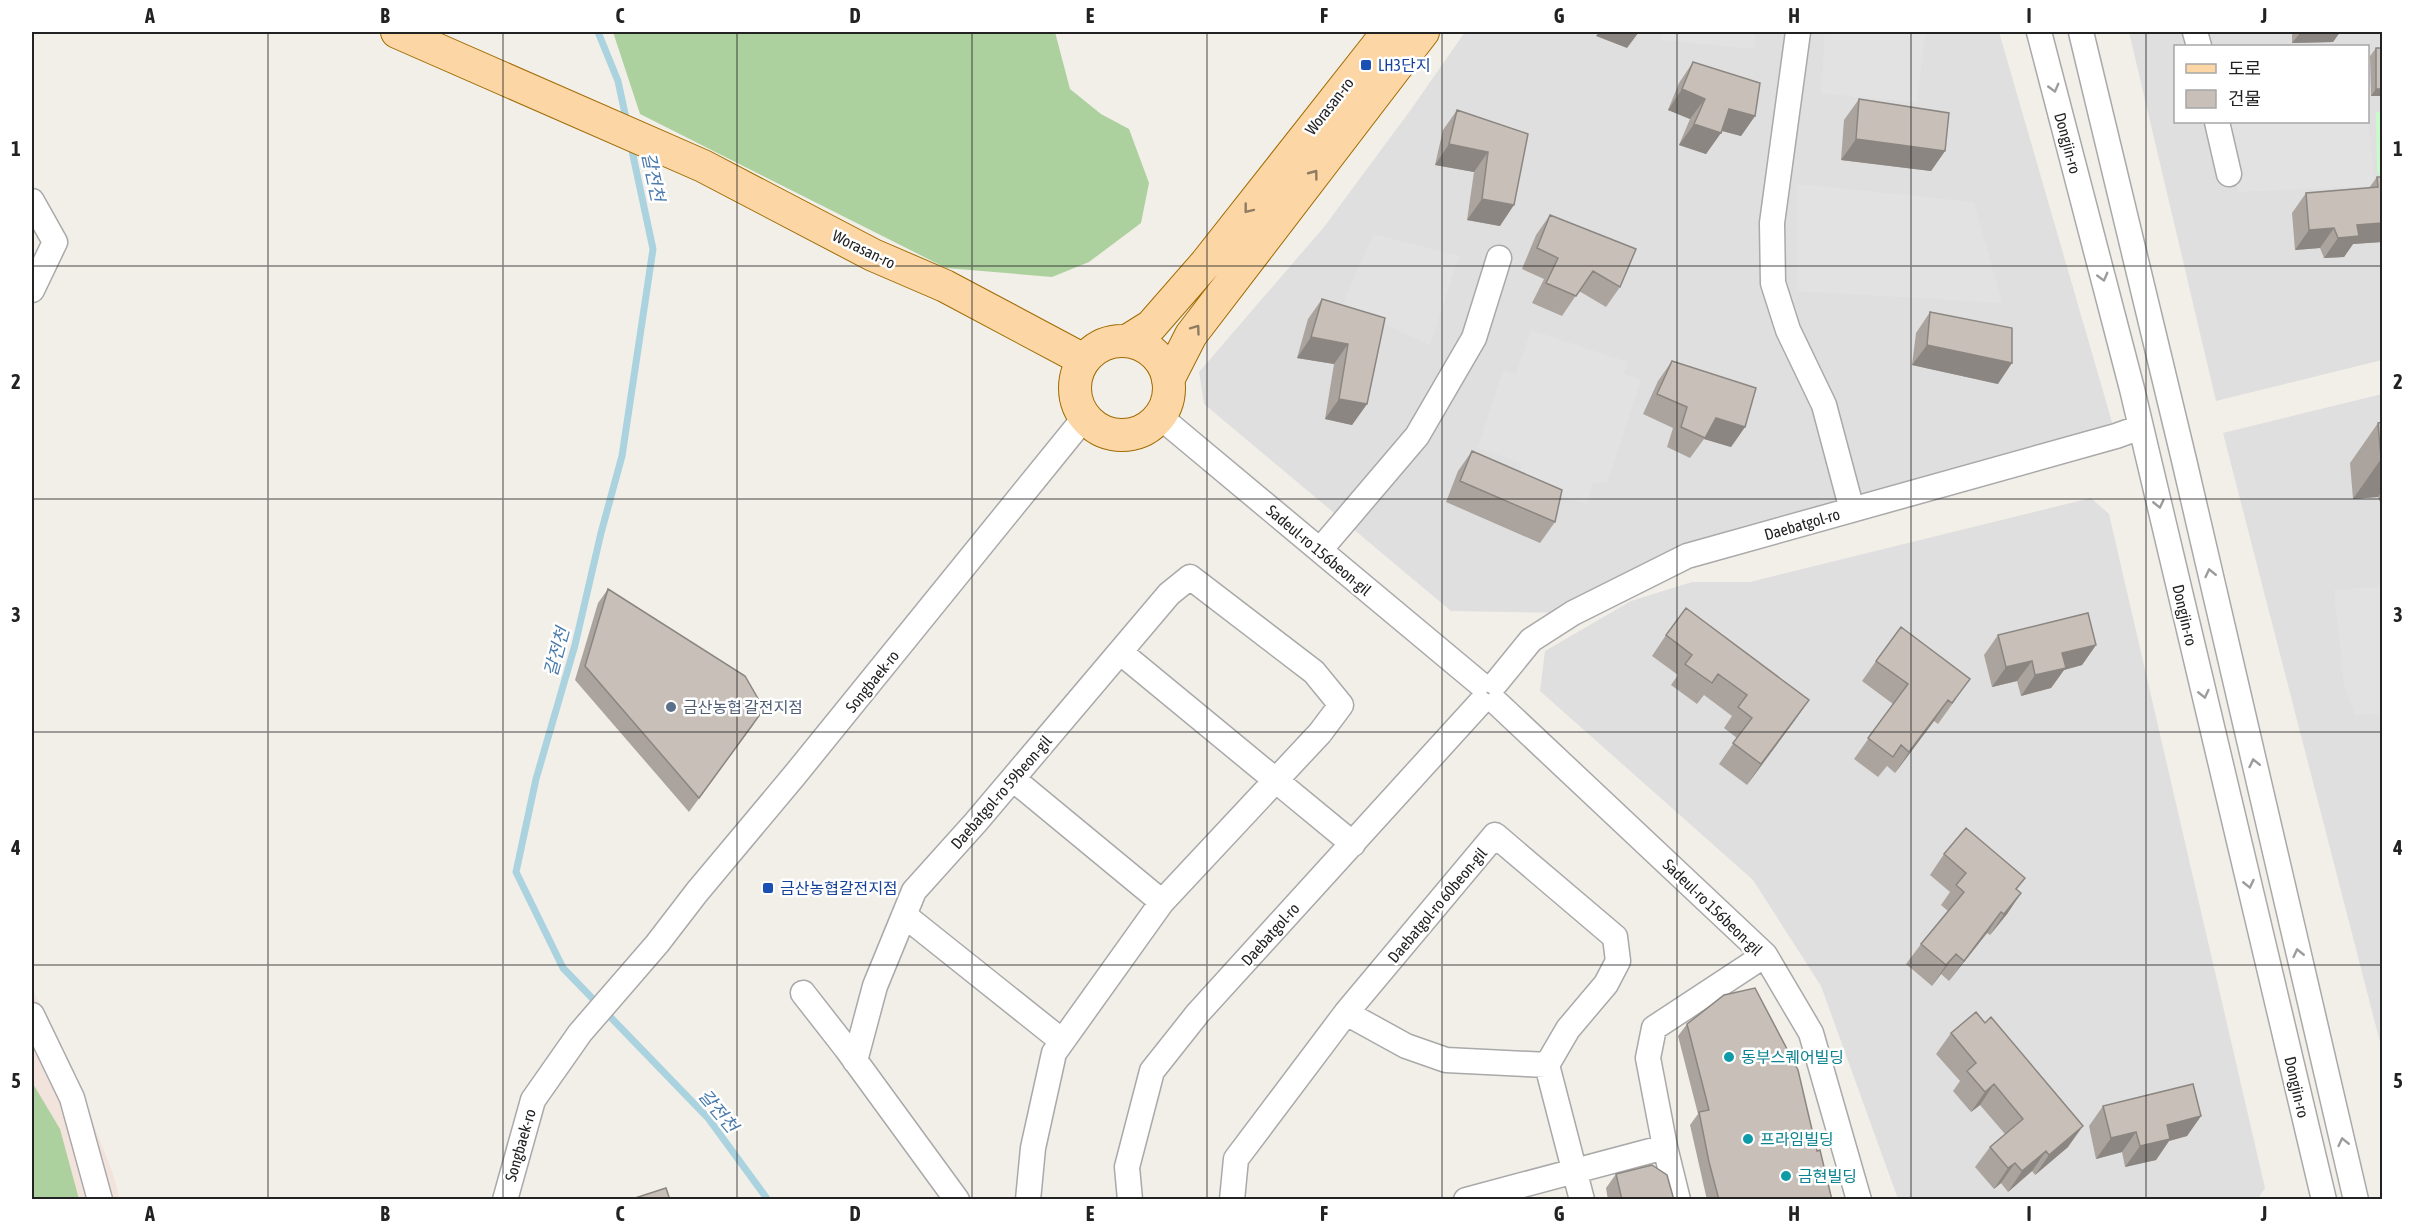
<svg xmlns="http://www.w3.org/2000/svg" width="2414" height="1231" font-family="'Asap Condensed','Noto Sans KR',sans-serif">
<rect width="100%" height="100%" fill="#f2efe9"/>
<path fill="#e0dfdf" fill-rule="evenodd" d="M1465,32H1999L2116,436L1688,556L1573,613L1451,611L1204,404L1199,372L1324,227L1412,108Z
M2129,32H2382V360L2216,401ZM2176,46H2368V122H2176Z
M2382,394V1050L2223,433Z
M2091,498L2109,514L2265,1188L2257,1200L1898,1199L1821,986L1753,880L1540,691L1545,651L1631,601L1692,582H1750Z"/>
<path fill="#f3e3dd" d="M32,989L69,1061L113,1174L120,1199H32Z"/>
<path fill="#add19e" d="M613,32H1055L1070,89L1101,114L1129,129L1149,183L1141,223L1089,262L1052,277L946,268L640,114Z
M32,1082L60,1129L79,1199H32Z"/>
<path fill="#c8facc" d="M2376,112H2382V181L2377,171Z"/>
<path fill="#e2e2e2" d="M1661,32H1756L1754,49L1661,40Z
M1825,32H1926L1917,103L1821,93Z
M2368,120L2375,186L2238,192L2224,122Z
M1798,184L1974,202L2002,303L1797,291Z
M1373,234L1459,256L1430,345L1342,305Z
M1531,330L1628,362L1624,374L1641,380L1607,483H1593L1587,504L1516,481L1522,463L1478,448L1503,370L1516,374Z
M2382,587V713L2355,715L2344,685L2334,590Z"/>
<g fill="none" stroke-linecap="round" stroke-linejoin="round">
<path stroke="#aad3df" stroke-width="7" d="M598,32L618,81L627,123
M631,146L653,249L622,456L601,533L575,645L536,779L516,872L563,968L708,1118L768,1200"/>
<g stroke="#a9a9a9" stroke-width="27">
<path id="minor" d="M1798,32L1772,223L1773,283L1788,330L1824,405L1852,510
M2039,32L2132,389L2324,1200
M2081,32L2184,460L2356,1200
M2195,32L2199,46
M2217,122L2229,174
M32,201L55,242L32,290
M1159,416L1479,683
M1320,550L1417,436L1474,338L1499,258
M1120,652L1353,844
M1496,683L1531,640L1573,613L1687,556L2116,436L2141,427
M1497,703L1765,955L1811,1033L1859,1200
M1013,779L1162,902
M904,915L1062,1041
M803,993L846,1048L957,1200
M1346,1013L1406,1046L1446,1060L1547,1065
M32,1015L72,1098L100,1200
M855,1061L875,986L914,891L976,822L1169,594L1190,577L1314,672L1341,705L1320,733L1162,902L1054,1053L1033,1148L1028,1200
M505,1200L533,1100L580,1033L657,944L697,892L794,776L1085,417
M1130,1200L1127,1167L1152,1071L1198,1013L1480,703
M1232,1200L1236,1159L1346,1013L1495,835L1615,937L1618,961L1606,984L1568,1029L1547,1065L1582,1200
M1466,1200L1665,1147
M1678,1200L1665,1147L1648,1058L1654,1028L1765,955"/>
</g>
<g stroke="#a06b00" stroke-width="34">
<path id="major" d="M397,32L703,166L873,255L945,286L1084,360
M1127,341L1151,326L1206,263L1388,32
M1075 388a47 47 0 1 1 94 0a47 47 0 1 1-94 0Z
M1168,380L1191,335L1423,32"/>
</g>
<use href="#minor" stroke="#fff" stroke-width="24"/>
<use href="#major" stroke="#fcd6a4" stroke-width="32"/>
</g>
<path fill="#aba49e" d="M2292,32H2340L2333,42L2292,43Z
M2376,48H2382V96H2371L2370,56Z
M1693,62L1755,116L1741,136L1722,131L1706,154L1679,145L1690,119L1668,110L1679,83Z
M1859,99L1945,151L1931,171L1841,160L1844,120Z
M1457,110L1528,134L1500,226L1467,220L1474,172L1435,165L1443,130Z
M2377,177H2382V242L2353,244L2344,257L2324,258L2320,248L2295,250L2292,213L2306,193L2369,188Z
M1550,215L1620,287L1606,307L1579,291L1562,316L1532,303L1544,279L1522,269L1536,235Z
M1322,299L1385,318L1367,404L1352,425L1325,419L1334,364L1297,358L1308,319Z
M1930,312L1998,384L1912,365L1916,333Z
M1672,361L1745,427L1731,447L1704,439L1690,458L1667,447L1673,428L1643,414L1658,381Z
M2382,422V508L2378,497L2353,499L2350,463L2378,423Z
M1472,451L1555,522L1540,543L1446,502L1458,471Z
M608,589L754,724L689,812L575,680L598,603Z
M1666,635L1795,720L1747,785L1719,764L1737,738L1724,728L1732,716L1704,695L1697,704L1671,685L1678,675L1652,656Z
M1998,635L2096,645L2082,665L2064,670L2051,688L2021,696L2017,681L1992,687L1984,655Z
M1876,661L1956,699L1938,724L1934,721L1895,773L1887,766L1878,777L1854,759L1893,704L1862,681Z
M1944,854L2017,890L2021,893L2007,914L1990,935L1987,933L1949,981L1941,974L1932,986L1906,964L1921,944L1948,911L1941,905L1950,892L1930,875Z
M1687,1024L1817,1151L1832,1200H1707L1690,1125L1698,1114L1678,1036Z
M1951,1033L2068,1147L2035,1175L2032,1171L2008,1192L2001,1183L1994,1189L1975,1167L1990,1147L2005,1134L1980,1105L1971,1112L1953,1091L1960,1081L1936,1054Z
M2103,1106L2201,1116L2187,1136L2169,1141L2156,1160L2125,1167L2122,1152L2096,1159L2089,1126Z
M1616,1174L1674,1200H1608L1606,1188Z"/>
<path fill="#8b8681" d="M1599,32H1639L1627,48L1596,36Z
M2301,32H2340L2333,42L2292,43Z
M1682,89L1705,99L1690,119L1668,110Z
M2376,89H2382V96H2371Z
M1729,109L1755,116L1741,136L1715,129Z
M1694,124L1721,133L1706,154L1679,145Z
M1856,139L1945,151L1931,171L1841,160Z
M1449,144L1488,152L1474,172L1435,165Z
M1482,199L1514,205L1500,226L1467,220Z
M2382,223V242L2353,244L2344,257L2324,258L2338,238L2357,225Z
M2334,228L2320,248L2295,250L2309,230Z
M1311,337L1348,344L1334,364L1297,358Z
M1927,345L2012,363L1998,384L1912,365Z
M1339,399L1367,404L1352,425L1325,419Z
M1716,418L1745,427L1731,447L1704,439Z
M2381,459H2382V491L2378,497L2353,499Z
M2096,645L2082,665L2064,670L2051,688L2021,696L2035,675L2062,653Z
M2032,661L2017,681L1992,687L2006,667Z
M1809,700L1795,720L1747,785L1761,764Z
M1948,700L1934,721L1895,773L1909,752Z
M2021,893L2007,914L1990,935L2004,914Z
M2001,912L1987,933L1949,981L1964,961Z
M1956,954L1932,986L1946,965Z
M1994,1084L1980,1105L1971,1112L1985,1092Z
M2201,1116L2187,1136L2169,1141L2156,1160L2125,1167L2140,1146L2167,1125Z
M2083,1126L2068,1147L2035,1175L2049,1155Z
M2136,1132L2122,1152L2096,1159L2111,1138Z
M2046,1151L2032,1171L2008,1192L2022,1171Z
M2015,1163L2001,1183L1994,1189L2008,1168Z"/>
<path fill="#c7bfb8" stroke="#8b8681" stroke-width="1.5" d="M2376,48H2382V89H2376Z
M1693,62L1760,83L1755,116L1729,109L1721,133L1694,124L1705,99L1682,89Z
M1859,99L1949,113L1945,151L1856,139Z
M1457,110L1528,134L1514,205L1482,199L1488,152L1449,144Z
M2377,177H2382V223L2357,225L2359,236L2338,238L2334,228L2309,230L2306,193L2378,187Z
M1550,215L1636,249L1620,287L1593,271L1576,296L1546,283L1558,258L1537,248Z
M1322,299L1385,318L1367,404L1339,399L1348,344L1311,337Z
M1930,312L2012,328V363L1927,345Z
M1672,361L1756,388L1745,427L1716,418L1705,438L1681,427L1687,407L1657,394Z
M2382,422V459H2381L2378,423Z
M1472,451L1562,490L1555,522L1460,481Z
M608,589L745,676L764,709L699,798L585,666Z
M1686,608L1809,700L1761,764L1733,743L1752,718L1738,707L1747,695L1718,674L1712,683L1685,664L1692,655L1666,635Z
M2088,613L2096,645L2062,653L2066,668L2035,675L2032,661L2006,667L1998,635Z
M1901,627L1970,679L1952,703L1948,700L1909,752L1901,745L1893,757L1868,738L1908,684L1876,661Z
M1966,828L2025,878L2016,889L2021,893L2004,914L2001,912L1964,961L1956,954L1946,965L1921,944L1964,892L1956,885L1966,873L1944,854Z
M1755,988L1798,1070L1817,1151L1820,1150L1832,1200H1719L1709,1162L1699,1112L1709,1110L1687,1024L1724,995Z
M1976,1012L1985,1023L1991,1017L2083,1126L2049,1155L2046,1151L2022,1171L2015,1163L2008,1168L1990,1147L2023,1119L1994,1084L1985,1092L1967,1071L1976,1063L1951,1033Z
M2193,1084L2201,1116L2167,1125L2170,1139L2140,1146L2136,1132L2111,1138L2103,1106Z
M1652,1165L1667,1175L1674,1200H1622L1616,1174Z
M666,1188L670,1200H629Z"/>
<defs><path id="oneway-chevron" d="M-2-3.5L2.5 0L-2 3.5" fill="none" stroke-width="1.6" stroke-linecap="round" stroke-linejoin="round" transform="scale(1.5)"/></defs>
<g stroke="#9c9c9c">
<use href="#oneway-chevron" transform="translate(2054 88) rotate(75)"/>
<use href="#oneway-chevron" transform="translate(2103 277) rotate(75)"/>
<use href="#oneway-chevron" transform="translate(2159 504) rotate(77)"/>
<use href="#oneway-chevron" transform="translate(2210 573) rotate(-103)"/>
<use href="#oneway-chevron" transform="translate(2204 694) rotate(77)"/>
<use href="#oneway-chevron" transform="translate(2254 763) rotate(-103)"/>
<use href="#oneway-chevron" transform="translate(2249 884) rotate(77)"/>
<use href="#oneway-chevron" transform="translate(2298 953) rotate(-103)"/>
<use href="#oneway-chevron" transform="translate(2343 1142) rotate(-103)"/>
</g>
<g stroke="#8f7c63">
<use href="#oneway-chevron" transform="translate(1314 174) rotate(-53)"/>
<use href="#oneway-chevron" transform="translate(1248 209) rotate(128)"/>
<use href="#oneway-chevron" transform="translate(1196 329) rotate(-54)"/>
</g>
<path fill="none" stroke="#222" stroke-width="1.5" stroke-opacity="0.55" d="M268,32V1200M503,32V1200M737,32V1200M972,32V1200M1207,32V1200M1442,32V1200M1677,32V1200M1911,32V1200M2146,32V1200M32,266H2382M32,499H2382M32,732H2382M32,965H2382"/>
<g fill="#1a4fb4" stroke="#fff" stroke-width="2">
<rect x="1360" y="59" width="12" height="12" rx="3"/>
<rect x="762" y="882" width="12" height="12" rx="3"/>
</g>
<circle fill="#5c6f8a" stroke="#fff" stroke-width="2" cx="671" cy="707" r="6"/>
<g fill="#0f9aa8" stroke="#fff" stroke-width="2">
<circle cx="1729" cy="1057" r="6"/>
<circle cx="1748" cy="1139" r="6"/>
<circle cx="1786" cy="1176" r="6"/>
</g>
<g text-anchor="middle" stroke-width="5" stroke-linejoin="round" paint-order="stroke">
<g font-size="16" fill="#164399" stroke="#fff" text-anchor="start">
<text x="1378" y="71">LH3단지</text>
<text x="780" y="894">금산농협갈전지점</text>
</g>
<g font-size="16" fill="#222" stroke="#fff">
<text transform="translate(1329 106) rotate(-52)" y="6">Worasan-ro</text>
<text transform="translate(2068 143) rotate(75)" y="6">Dongjin-ro</text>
<text transform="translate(864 249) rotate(26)" y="6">Worasan-ro</text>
<text transform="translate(1802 524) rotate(-16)" y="6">Daebatgol-ro</text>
<text transform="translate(1319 550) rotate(40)" y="6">Sadeul-ro 156beon-gil</text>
<text transform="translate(2185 615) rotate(77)" y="6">Dongjin-ro</text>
<text transform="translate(872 681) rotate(-51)" y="6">Songbaek-ro</text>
<text transform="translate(1001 792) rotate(-49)" y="6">Daebatgol-ro 59beon-gil</text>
<text transform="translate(1437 905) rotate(-50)" y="6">Daebatgol-ro 60beon-gil</text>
<text transform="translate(1713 907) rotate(44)" y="6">Sadeul-ro 156beon-gil</text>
<text transform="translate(1270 934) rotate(-48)" y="6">Daebatgol-ro</text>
<text transform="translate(2297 1087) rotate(77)" y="6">Dongjin-ro</text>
<text transform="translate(520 1145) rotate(-74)" y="6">Songbaek-ro</text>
</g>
<g font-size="16" fill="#4e5e75" stroke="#fff" text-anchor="start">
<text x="683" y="713">금산농협 갈전지점</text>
</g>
<g font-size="16" fill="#0d838f" stroke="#fff" text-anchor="start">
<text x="1741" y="1063">동부스퀘어빌딩</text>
<text x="1760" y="1145">프라임빌딩</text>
<text x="1798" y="1182">금현빌딩</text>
</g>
<g font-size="18" font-style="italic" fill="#4a7aab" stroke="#fff">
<text transform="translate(653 177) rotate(78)" y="6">갈전천</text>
<text transform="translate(557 652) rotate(-75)" y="6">갈전천</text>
<text transform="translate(718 1111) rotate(50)" y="6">갈전천</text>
</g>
</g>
<rect width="2414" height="1231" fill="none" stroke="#ffffff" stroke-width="66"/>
<rect x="2174" y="45" width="195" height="78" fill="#ffffff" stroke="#a7a7a7" stroke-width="1.5"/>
<rect x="2186" y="64" width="30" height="9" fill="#fcd6a4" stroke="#a7a7a7" stroke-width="1.5"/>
<text x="2228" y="75" font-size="18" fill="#222222">도로</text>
<rect x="2186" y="90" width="30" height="18" fill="#c7bfb8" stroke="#a7a7a7" stroke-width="1.5"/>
<text x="2228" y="105" font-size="18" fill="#222222">건물</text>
<rect x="33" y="33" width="2348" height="1165" fill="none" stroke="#222" stroke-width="2"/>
<g font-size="20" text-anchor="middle" font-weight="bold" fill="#222">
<text x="150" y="23">A</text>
<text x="385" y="23">B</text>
<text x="620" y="23">C</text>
<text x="855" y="23">D</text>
<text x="1090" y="23">E</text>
<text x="1324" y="23">F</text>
<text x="1559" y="23">G</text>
<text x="1794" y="23">H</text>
<text x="2029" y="23">I</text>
<text x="2264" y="23">J</text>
<text x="16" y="156">1</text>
<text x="2398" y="156">1</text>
<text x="16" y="389">2</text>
<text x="2398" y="389">2</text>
<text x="16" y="622">3</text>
<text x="2398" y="622">3</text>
<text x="16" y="855">4</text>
<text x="2398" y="855">4</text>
<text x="16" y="1088">5</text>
<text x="2398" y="1088">5</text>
<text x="150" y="1221">A</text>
<text x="385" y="1221">B</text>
<text x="620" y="1221">C</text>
<text x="855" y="1221">D</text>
<text x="1090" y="1221">E</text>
<text x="1324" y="1221">F</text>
<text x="1559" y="1221">G</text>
<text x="1794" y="1221">H</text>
<text x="2029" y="1221">I</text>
<text x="2264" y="1221">J</text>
</g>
</svg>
